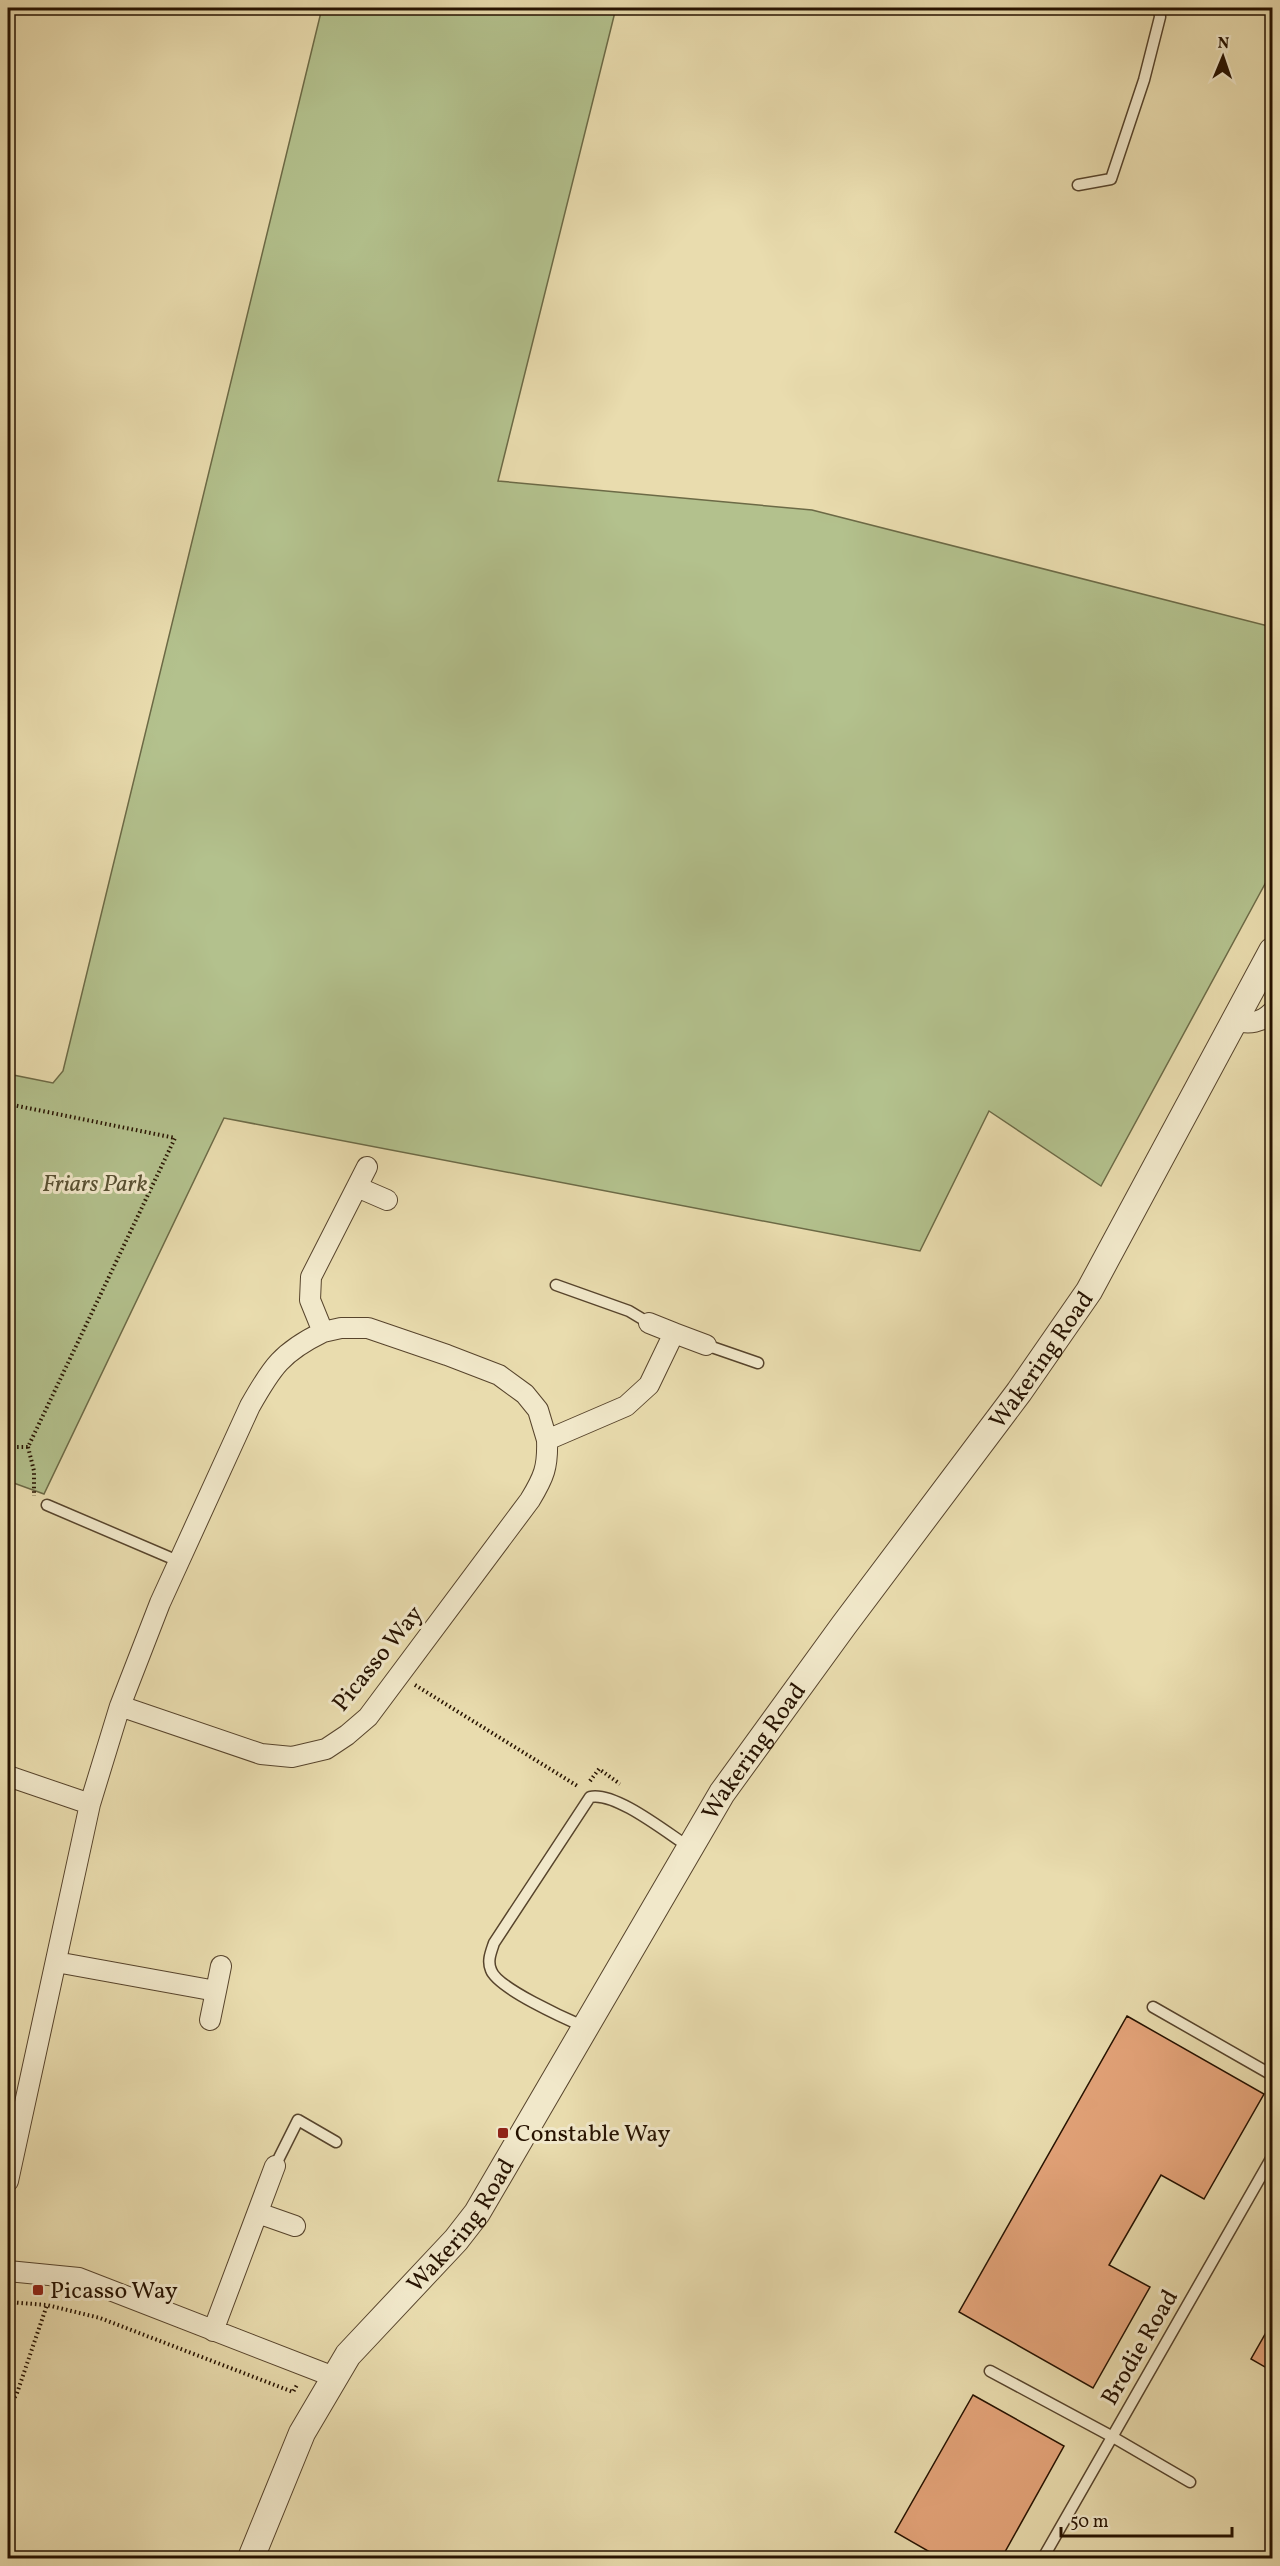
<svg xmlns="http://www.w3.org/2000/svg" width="1280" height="2566" font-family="Vollkorn,serif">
<rect width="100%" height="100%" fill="#e9dcae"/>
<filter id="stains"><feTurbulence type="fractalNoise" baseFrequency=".00333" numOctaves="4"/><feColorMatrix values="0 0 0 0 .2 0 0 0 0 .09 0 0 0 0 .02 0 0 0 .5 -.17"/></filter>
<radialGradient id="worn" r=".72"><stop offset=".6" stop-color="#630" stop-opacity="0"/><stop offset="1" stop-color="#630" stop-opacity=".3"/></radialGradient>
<path fill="#b3c18d" stroke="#6c6a46" stroke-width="1.5" d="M322,8H616L498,481L812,510L1272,627V871L1101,1186L989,1111L920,1251L224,1118L44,1494L8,1481V1074L53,1083L63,1071Z"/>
<path fill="#e4a47a" stroke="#261200" stroke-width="1.5" d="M1127,2016L1264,2094L1204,2199L1161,2175L1109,2265L1150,2287L1093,2388L959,2312Z
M1272,2322V2371L1251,2359Z
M973,2395L1064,2446L1001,2559H942L895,2532Z"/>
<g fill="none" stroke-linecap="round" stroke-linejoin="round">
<g stroke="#57442c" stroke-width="13">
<path id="service" d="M1078,185L1111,179L1144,80L1160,17L1159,8
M556,1285L629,1311L649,1323
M706,1345L758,1363
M47,1505L178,1561
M1153,2007L1272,2075
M585,2027C566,2019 497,1988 491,1970C487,1961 491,1952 494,1943L590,1797C615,1791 667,1833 689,1847
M275,2166L298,2120L336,2142
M990,2371L1111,2436L1190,2482
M1043,2558L1272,2157"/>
</g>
<g stroke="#57442c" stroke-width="22">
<path id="minor" d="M1235,1021C1250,1024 1261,1023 1272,1012
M357,1187L387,1200
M649,1323L674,1333
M323,1332L341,1328H368L447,1355L499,1375L525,1394L538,1410L547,1440L626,1406L649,1385L674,1333L706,1345
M120,1706L261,1754L292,1757L326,1749L347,1735L368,1717L530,1500C544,1477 548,1467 547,1440
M8,1776L90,1804
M56,1962L216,1991L221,1966
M210,2020L216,1991
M8,2181L90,1804L120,1706L160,1603L250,1406C272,1367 282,1352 323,1332L310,1300L311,1277L367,1167
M258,2213L295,2226
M8,2271L79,2278L334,2377
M213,2331L275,2166"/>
</g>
<g stroke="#57442c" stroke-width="28">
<g id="tertiary">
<path id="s1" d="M251,2558L302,2433L348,2355L456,2240L477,2213L722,1793L844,1625L1019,1392L1089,1291L1272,951"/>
</g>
</g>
<path stroke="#261200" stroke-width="4" stroke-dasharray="1.5 3" stroke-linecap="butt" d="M8,1104L175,1138L28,1447H8
M28,1447L34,1471V1496
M415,1685L579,1787
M590,1781L599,1769L620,1784
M8,2302L47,2305L100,2318L293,2392L297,2385
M8,2403L16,2396L47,2305"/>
<use href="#service" stroke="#f1e8ca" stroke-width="10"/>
<use href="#minor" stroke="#f1e8ca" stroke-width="20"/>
<use href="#tertiary" stroke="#f1e8ca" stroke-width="26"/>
</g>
<g fill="#8f2418" stroke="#f1e8ca" stroke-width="2">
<rect x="497" y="2127" width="12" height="12" rx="3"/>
<rect x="32" y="2284" width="12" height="12" rx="3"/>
</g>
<g text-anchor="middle" stroke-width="6" stroke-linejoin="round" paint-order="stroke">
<g font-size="24" font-style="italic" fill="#574f31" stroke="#f1e8ca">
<text x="95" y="1191">Friars Park</text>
</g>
<g font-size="24" fill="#261200" stroke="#f1e8ca">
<text dy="8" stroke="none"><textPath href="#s1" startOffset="1442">Wakering Road</textPath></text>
<text transform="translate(377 1658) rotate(-51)" y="8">Picasso Way</text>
<text dy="8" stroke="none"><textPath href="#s1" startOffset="956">Wakering Road</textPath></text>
<text dy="8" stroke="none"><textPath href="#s1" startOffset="398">Wakering Road</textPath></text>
<text transform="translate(1139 2347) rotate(-60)" y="8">Brodie Road</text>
</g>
<g font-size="24" fill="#261200" stroke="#f1e8ca" text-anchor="start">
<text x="515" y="2141">Constable Way</text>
<text x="50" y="2298">Picasso Way</text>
</g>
</g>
<rect width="1280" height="2566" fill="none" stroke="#e9dcae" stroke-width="30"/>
<rect x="9" y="9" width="1262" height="2548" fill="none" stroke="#261200" stroke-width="3"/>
<rect x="15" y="15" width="1250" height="2536" fill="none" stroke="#261200" stroke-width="1.5"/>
<g transform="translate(1223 57) rotate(2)" stroke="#f1e8ca" stroke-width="4.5" paint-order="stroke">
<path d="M0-4.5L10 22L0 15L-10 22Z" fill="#261200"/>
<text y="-9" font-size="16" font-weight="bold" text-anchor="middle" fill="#261200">N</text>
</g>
<path d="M1061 2527v9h171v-9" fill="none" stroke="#261200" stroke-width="3"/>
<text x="1070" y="2527" font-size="18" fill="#261200" stroke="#f1e8ca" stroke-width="4.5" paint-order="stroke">50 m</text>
<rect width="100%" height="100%" filter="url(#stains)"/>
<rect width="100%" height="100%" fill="url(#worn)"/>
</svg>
